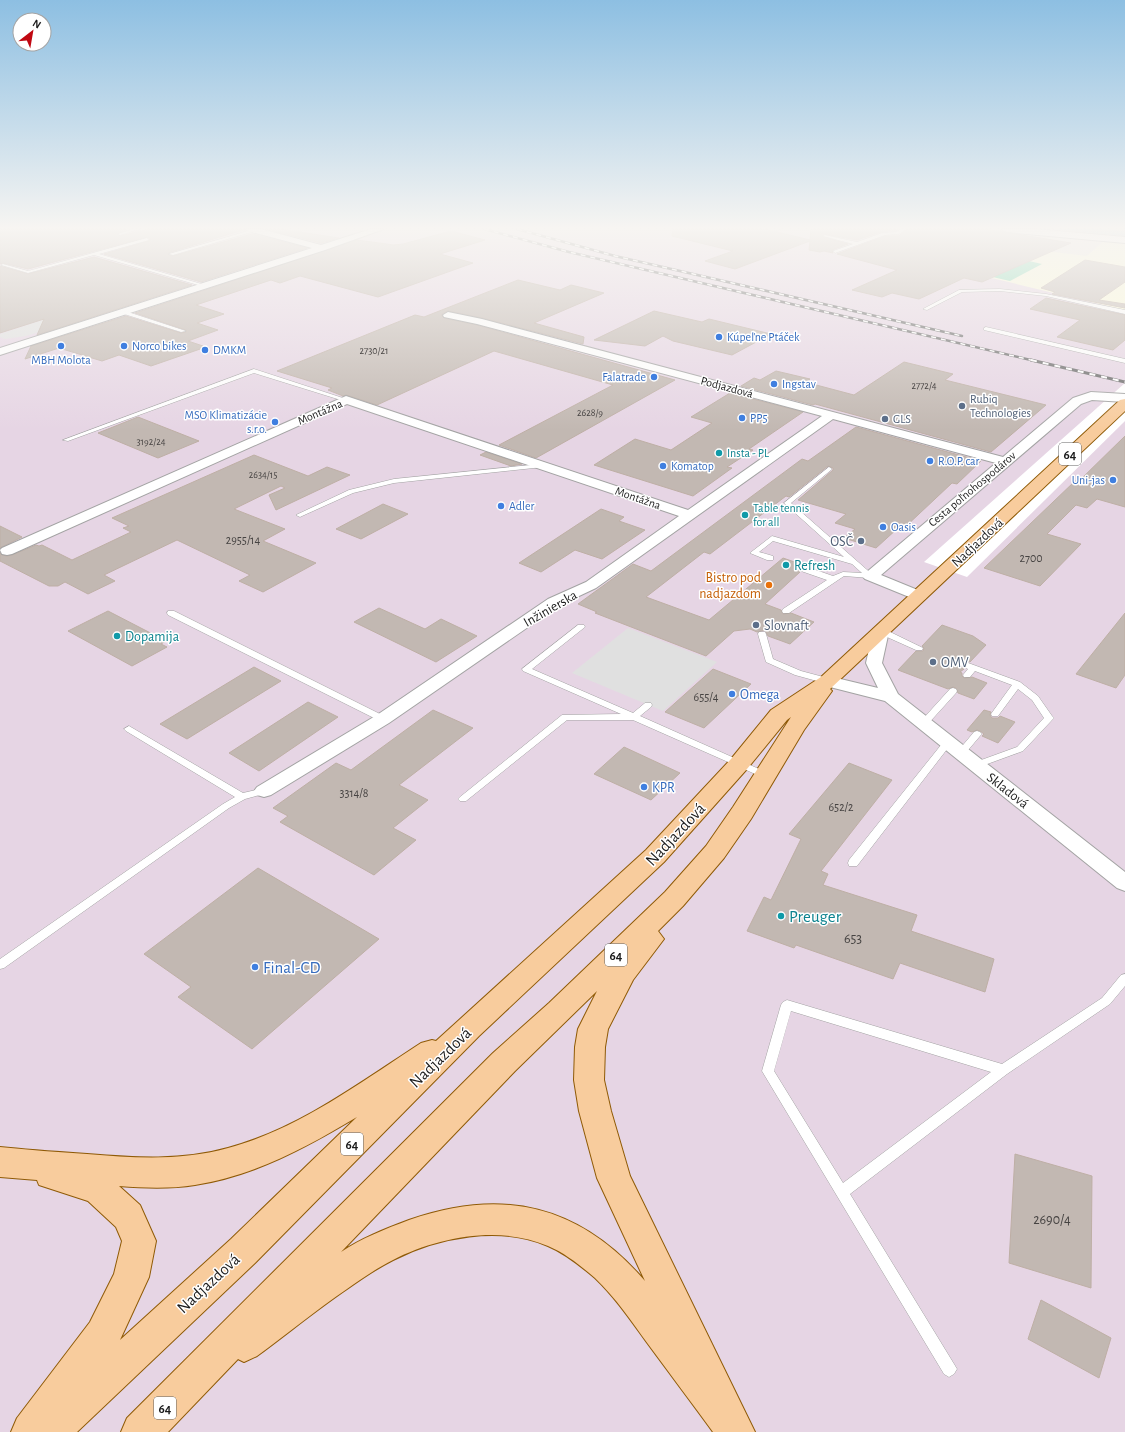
<svg xmlns="http://www.w3.org/2000/svg" width="1125" height="1432" font-family="'Alegreya Sans',sans-serif">
<rect width="100%" height="100%" fill="#ede9e2"/>
<path fill="#e6d5e4" d="M0,229H939L1125,309V1432H0Z"/>
<path fill="#fdfcdb" d="M983,229L997,230L979,243L1087,256L1105,240L1125,242V310L958,270Z"/>
<path fill="#83dab3" d="M1007,256L1042,264L1010,281L975,273Z"/>
<path fill="#e0e0e0" d="M61,314L78,320L26,336L5,339L0,337V334Z
M628,628L717,662L663,711L572,673Z"/>
<path fill="#a4d0da" d="M1052,229H1102L1125,231V236Z"/>
<path fill="#fff" d="M1125,383V421L967,577L924,562Z"/>
<path fill="#c2b8b2" stroke="#beafa5" d="M0,229H126L117,233L120,236L149,229H246L168,253L169,255L173,256L252,234L307,248L201,282L104,254L149,241L150,239L147,237L28,269L3,263L0,264Z
M267,229H280L339,238L321,243Z
M673,229H765L810,240L811,229H898L881,232L857,240L824,234L822,236L823,237L848,244L832,250L833,253L824,251L820,252L809,250L810,241L735,269L705,261L733,251L672,236Z
M907,229H985L1071,243L982,282L964,278L919,299L892,293L882,297L852,290L897,270L837,254L885,236H899Z
M451,231L485,240L440,254L473,263L378,297L300,276L280,283L271,280L196,305L224,314L197,323L218,330L188,341L206,347L151,366L119,355L102,361L59,348L25,359L31,346L126,316L181,333L186,332V330L135,313L357,240L394,245L403,244Z
M94,257L192,285L37,335L44,319L0,333V266L28,274Z
M1085,260L1125,267V282L1099,300L1125,304V308L1052,294L1055,292L1041,288Z
M518,280L560,290L571,285L604,293L534,323L584,337L583,344L482,318L448,311L442,314V316L444,318L477,325L675,380L536,458L499,445L613,385L494,351L377,405L346,395L343,396L328,390L332,388L277,371L415,315L424,317Z
M1046,298L1125,315V340L1113,350L1057,337L1080,320L1030,309Z
M654,311L702,322L709,319L771,334L732,355L673,341L663,336L645,346L594,340Z
M904,362L953,374L945,380L1046,405L991,452L815,404L813,405L741,386L754,378L760,380L776,371L810,379L805,382L854,395Z
M730,393L803,412L749,449L753,450L727,467L732,468L693,496L594,465L635,439L671,450L712,423L691,417Z
M138,417L199,441L158,458L98,433Z
M856,427L981,461L957,484L952,483L903,529L898,528L876,548L844,538L855,529L835,523L846,514L798,500L833,470V468L828,466L789,497L786,496L710,554L704,552L646,597L709,620L783,558L806,566H800V572L765,604L781,610L783,614L791,613L814,622L790,644L768,636L765,630L757,632L750,629L734,631L706,656L595,613L597,612L578,604L633,564L651,571L802,459L808,461Z
M1125,436V507L1097,499L1087,508L1076,505L1047,534L1081,544L1040,586L984,568L1075,481L1078,482Z
M486,452L522,464L511,466L480,455Z
M254,455L308,476L327,467L350,475L276,510L269,495L285,488L281,486L234,509L285,529L263,541L316,563L263,592L239,581L250,575L177,540L104,575L115,581L88,594L65,582L58,586H49L0,561V553L2,555L7,556L12,555L36,545L39,546L42,545L72,560L131,532L123,528L129,526L112,518Z
M383,504L408,514L361,539L336,529Z
M601,509L624,517L619,521L645,530L602,559L575,550L541,572L519,563Z
M0,526L22,537L0,548Z
M379,608L425,629L441,619L477,636L436,662L354,622Z
M108,611L166,641L161,644L167,647L132,666L68,631Z
M1125,613V675L1116,688L1076,674Z
M942,625L973,636L986,645L970,662L961,659L955,663L964,669L960,672L962,673V676L964,678L972,677L987,683L974,699L958,693L956,688L953,687L948,689L898,670L916,651H923L924,648L922,646Z
M254,667L281,681L187,739L160,724Z
M713,669L751,684L704,728L665,712Z
M308,702L338,717L259,771L229,753Z
M433,710L473,728L399,785L428,800L393,828L416,840L374,875L280,822L288,816L273,808L336,763L351,770Z
M984,710L991,712L990,715L992,718H998L1000,716L1015,722L998,743L982,736L984,734L980,731L977,730L972,732L967,730Z
M624,747L680,773L651,800L594,774Z
M849,763L892,780L821,871L828,874L823,885L917,915L911,931L994,959L985,992L900,963L893,979L796,945L794,948L747,931L764,897L771,900L801,839L789,834Z
M258,868L379,939L252,1049L178,997L191,987L144,954Z
M1015,1154L1092,1176L1091,1288L1009,1263Z
M1041,1300L1111,1338L1099,1378L1028,1339Z"/>
<g fill="none" stroke-linecap="round" stroke-linejoin="round">
<g stroke="#a3a3a3" stroke-width="1">
<path id="lane" d="M133,229H140L120,235L118,234Z
M255,229H262L173,255L169,254Z
M780,229H785L783,230Z
M901,229H906L899,234L885,235L835,253L833,251L853,244L823,236L825,235L857,242L882,233L896,232Z
M147,238L149,240L99,254L205,285V287L94,255L28,273L1,265L3,264L28,271Z
M1000,289L1046,294L1125,310V314L1046,296L1000,291L962,292L927,310L923,309L959,290Z
M121,311H125L186,331L181,332L121,313Z
M986,327L1125,359V363L984,330V328Z
M254,369L349,400L344,401L254,373L68,441L63,440Z
M541,464L543,465V467L394,483L353,493L302,516L300,517L296,515L349,490L394,479Z
M829,467L832,469L831,470L791,503L874,576L870,578L844,576L789,613H783L782,611L783,609L827,580L801,571V567H807L833,576L843,572L862,573L852,564L773,541L759,552L773,556V560H767L750,553L772,536L844,557L784,503Z
M168,611H174L386,717L388,719L383,722L380,721L168,615L167,613Z
M578,625H584L585,627L532,669L633,713L645,703H651L652,705L651,707L640,716L768,773L770,775L768,777H762L633,720H567L466,801H460L458,799L460,797L562,715L621,714L523,671L522,669Z
M878,629H884L923,648L922,650H916L878,633L877,631Z
M759,632H765L766,634L773,659L801,671L831,679L832,681L828,684L795,675L766,662L758,634Z
M960,660L1020,682L1038,696L1052,716L1054,718L1052,720L1023,751L979,767H973L971,765L973,763L1017,747L1044,718L1032,700L1018,689L998,716H992L991,714L1012,685L975,671L970,677H964L963,675L968,669L956,663Z
M953,688L956,689L957,691L956,693L927,725H921L919,723L921,721L950,689Z
M129,726L243,793L264,788L269,791L267,793L245,799L229,808L4,968L0,969V959L223,804L235,797L126,731L124,729Z
M977,731L980,732L982,734L980,736L964,755H958L956,753L958,751L974,732Z
M948,739L953,742L951,744L857,866H849L848,863L849,860L945,740Z
M1125,974V986L1110,1004L1007,1074L850,1194L954,1364L957,1369L954,1374L949,1377L944,1374L762,1071L781,1005L783,1002L787,1000L1002,1064L1102,998L1121,975ZM791,1011L991,1072L843,1183L774,1071Z"/>
</g>
<g stroke="#a3a3a3" stroke-width="2">
<path id="street" d="M247,229H261L321,245L371,229H384L325,250L0,355V348L312,248L248,231Z
M1002,229H1035L1125,237V243L1006,232Z
M448,312L482,319L1003,457L1073,398L1091,392L1125,394V402L1092,400L1081,404L881,575L925,593L927,596L925,599L919,601L865,579L862,576L996,463L833,419L596,588L560,605L389,723L271,795L264,797L257,795L254,791L257,787L377,715L548,599L586,582L679,516L347,404L12,554L7,555L2,554L0,550L2,548L346,396L688,510L822,416L477,324L444,317L443,315Z
M881,626L887,628L889,631L882,663L898,694L1125,872V891L1117,888L885,701L822,685L819,681L822,677L828,676L878,688L866,663L873,631L875,628Z"/>
</g>
<g stroke="#8f5a06" stroke-width="2">
<path id="primary" d="M1125,399V411L830,689L832,691L804,730L751,819L724,858L683,906L658,931L664,939L633,980L608,1029L605,1047L604,1080L611,1111L630,1176L755,1432H713C692,1403 670,1374 648,1344C632,1322 616,1298 595,1278C581,1266 565,1253 548,1246C500,1225 438,1237 393,1260C377,1268 361,1279 347,1289C316,1310 287,1334 257,1356L244,1362L238,1359L168,1432H121L127,1418L493,1053L549,1003L665,892L706,846L733,807L791,717L787,720L747,769L664,862L479,1036L255,1263L77,1432H11L17,1418L90,1322L114,1274L122,1241L116,1227L88,1201L39,1185L37,1180L0,1177V1147C29,1150 58,1152 87,1154C135,1158 182,1161 228,1148C299,1129 361,1082 421,1043L432,1040L436,1041L646,850L731,759L771,710L821,677L1120,400ZM597,991L578,1029L575,1047L574,1080L579,1111L597,1178L645,1281C580,1205 503,1187 409,1220C385,1229 362,1238 341,1252L515,1071ZM357,1117L231,1239L120,1340L149,1277L156,1241L140,1205L119,1186C144,1188 170,1189 195,1185C254,1176 307,1147 357,1117Z"/>
</g>
<use href="#lane" fill="#fff" fill-rule="evenodd"/>
<use href="#street" fill="#fff" fill-rule="evenodd"/>
<use href="#primary" fill="#f8cc9d" fill-rule="evenodd"/>
<g stroke="#6a6a6a" stroke-width="2.5">
<path id="rail-far1" d="M484,229L569,252L1035,361
M517,229L615,256L962,336"/>
</g>
<g stroke="#6a6a6a" stroke-width="3">
<path id="rail" d="M1031,360L1125,382"/>
</g>
<use href="#rail-far1" stroke="#fff" stroke-width="1.5" stroke-dasharray="5" stroke-linecap="butt"/>
<use href="#rail" stroke="#fff" stroke-width="2" stroke-dasharray="6" stroke-linecap="butt"/>
</g>
<linearGradient id="sky" x2="0" y2="1"><stop stop-color="#8dbfe2"/><stop offset="0.53" stop-color="#f7f5f2"/><stop offset="1" stop-color="#f7f5f2" stop-opacity="0"/></linearGradient>
<rect width="1125" height="430" fill="url(#sky)"/>
<g fill="#3f7fe0" stroke="#fff" stroke-width="1.5">
<circle cx="719" cy="337" r="4"/>
<circle cx="61" cy="346" r="4"/>
<circle cx="124" cy="346" r="4"/>
<circle cx="205" cy="350" r="4"/>
<circle cx="654" cy="377" r="4"/>
<circle cx="774" cy="384" r="4"/>
<circle cx="742" cy="418" r="4"/>
<circle cx="275" cy="422" r="4"/>
<circle cx="930" cy="461" r="4"/>
<circle cx="663" cy="466" r="4"/>
<circle cx="1113" cy="480" r="4"/>
<circle cx="501" cy="506" r="4"/>
<circle cx="883" cy="527" r="4"/>
<circle cx="732" cy="694" r="4"/>
<circle cx="644" cy="787" r="4"/>
<circle cx="255" cy="967" r="4"/>
</g>
<g fill="#5c6f8a" stroke="#fff" stroke-width="1.5">
<circle cx="962" cy="406" r="4"/>
<circle cx="885" cy="419" r="4"/>
<circle cx="861" cy="541" r="4"/>
<circle cx="756" cy="625" r="4"/>
<circle cx="933" cy="662" r="4"/>
</g>
<g fill="#0f9aa8" stroke="#fff" stroke-width="1.5">
<circle cx="719" cy="453" r="4"/>
<circle cx="745" cy="515" r="4"/>
<circle cx="786" cy="565" r="4"/>
<circle cx="117" cy="636" r="4"/>
<circle cx="781" cy="916" r="4"/>
</g>
<circle fill="#e8710a" stroke="#fff" stroke-width="1.5" cx="769" cy="585" r="4"/>
<g text-anchor="middle" stroke-width="3" stroke-linejoin="round" paint-order="stroke">
<g font-size="10" fill="#464342">
<text x="374" y="354">2730/21</text>
<text x="924" y="389">2772/4</text>
<text x="590" y="416">2628/9</text>
<text x="151" y="445">3192/24</text>
<text x="263" y="478">2634/15</text>
</g>
<g font-size="12" fill="#366cbe" stroke="#fff" text-anchor="start">
<text x="727" y="341">Kúpeľne Ptáček</text>
<text x="132" y="350">Norco bikes</text>
<text x="213" y="354">DMKM</text>
<text x="61" y="364" text-anchor="middle">MBH Molota</text>
<text x="646" y="381" text-anchor="end">Falatrade</text>
<text x="782" y="388">Ingstav</text>
<text x="267" y="419" text-anchor="end">MSO Klimatizácie<tspan x="267" dy="14">s.r.o.</tspan></text>
<text x="750" y="422">PP5</text>
<text x="938" y="465">R.O.P. car</text>
<text x="671" y="470">Komatop</text>
<text x="1105" y="484" text-anchor="end">Uni-jas</text>
<text x="509" y="510">Adler</text>
<text x="891" y="531">Oasis</text>
</g>
<g font-size="12" fill="#1c1c1c" stroke="#fff">
<text transform="translate(727 387) rotate(15)" y="4">Podjazdová</text>
<text transform="translate(320 412) rotate(-23)" y="4">Montážna</text>
<text transform="translate(972 489) rotate(-40)" y="4">Cesta poľnohospodárov</text>
<text transform="translate(638 498) rotate(19)" y="4">Montážna</text>
</g>
<g font-size="12" fill="#4e5e75" stroke="#fff" text-anchor="start">
<text x="970" y="403">Rubiq<tspan x="970" dy="14">Technologies</tspan></text>
<text x="893" y="423">GLS</text>
</g>
<g font-size="12" fill="#0d838f" stroke="#fff" text-anchor="start">
<text x="727" y="457">Insta - PL</text>
<text x="753" y="512">Table tennis<tspan x="753" dy="14">for all</tspan></text>
</g>
<g font-size="12" fill="#464342">
<text x="243" y="544">2955/14</text>
<text x="1031" y="562">2700</text>
<text x="706" y="701">655/4</text>
<text x="354" y="797">3314/8</text>
<text x="841" y="811">652/2</text>
</g>
<g fill="#fff" stroke="#606060" stroke-width="1">
<rect x="1059" y="443" width="22" height="22" rx="3"/>
<rect x="605" y="944" width="22" height="22" rx="3"/>
<rect x="341" y="1133" width="22" height="22" rx="3"/>
<rect x="154" y="1397" width="22" height="22" rx="3"/>
</g>
<g font-size="13" font-weight="bold" fill="#1c1c1c">
<text x="1070" y="459">64</text>
<text x="616" y="960">64</text>
<text x="352" y="1149">64</text>
<text x="165" y="1413">64</text>
</g>
<g font-size="14" fill="#4e5e75" stroke="#fff" text-anchor="start">
<text x="853" y="546" text-anchor="end">OSČ</text>
<text x="764" y="630">Slovnaft</text>
<text x="941" y="667">OMV</text>
</g>
<g font-size="14" fill="#1c1c1c" stroke="#fff">
<text transform="translate(977 542) rotate(-43)" y="5">Nadjazdová</text>
<text transform="translate(550 608) rotate(-30)" y="5">Inžinierska</text>
<text transform="translate(1008 790) rotate(38)" y="5">Skladová</text>
</g>
<g font-size="14" fill="#0d838f" stroke="#fff" text-anchor="start">
<text x="794" y="570">Refresh</text>
<text x="125" y="641">Dopamija</text>
</g>
<g font-size="14" fill="#c56008" stroke="#fff" text-anchor="end">
<text x="761" y="582">Bistro pod<tspan x="761" dy="16">nadjazdom</tspan></text>
</g>
<g font-size="14" fill="#366cbe" stroke="#fff" text-anchor="start">
<text x="740" y="699">Omega</text>
<text x="652" y="792">KPR</text>
</g>
<g font-size="14" fill="#464342">
<text x="853" y="943">653</text>
<text x="1052" y="1224">2690/4</text>
</g>
<g font-size="17" fill="#1c1c1c" stroke="#fff">
<text transform="translate(675 834) rotate(-47)" y="6">Nadjazdová</text>
<text transform="translate(440 1057) rotate(-44)" y="6">Nadjazdová</text>
<text transform="translate(208 1283) rotate(-43)" y="6">Nadjazdová</text>
</g>
<g font-size="17" fill="#0d838f" stroke="#fff" text-anchor="start">
<text x="789" y="922">Preuger</text>
</g>
<g font-size="17" fill="#366cbe" stroke="#fff" text-anchor="start">
<text x="263" y="973">Final-CD</text>
</g>
</g>
<g transform="translate(32 32) rotate(31)"><circle r="19" fill="#ffffff" stroke="#a4a4a4"/>
<path d="M0-3L7 15L0 10L-7 15Z" fill="#c00812"/>
<text y="-6" font-size="11" font-weight="bold" text-anchor="middle" fill="#1c1c1c">N</text>
</g>
</svg>
